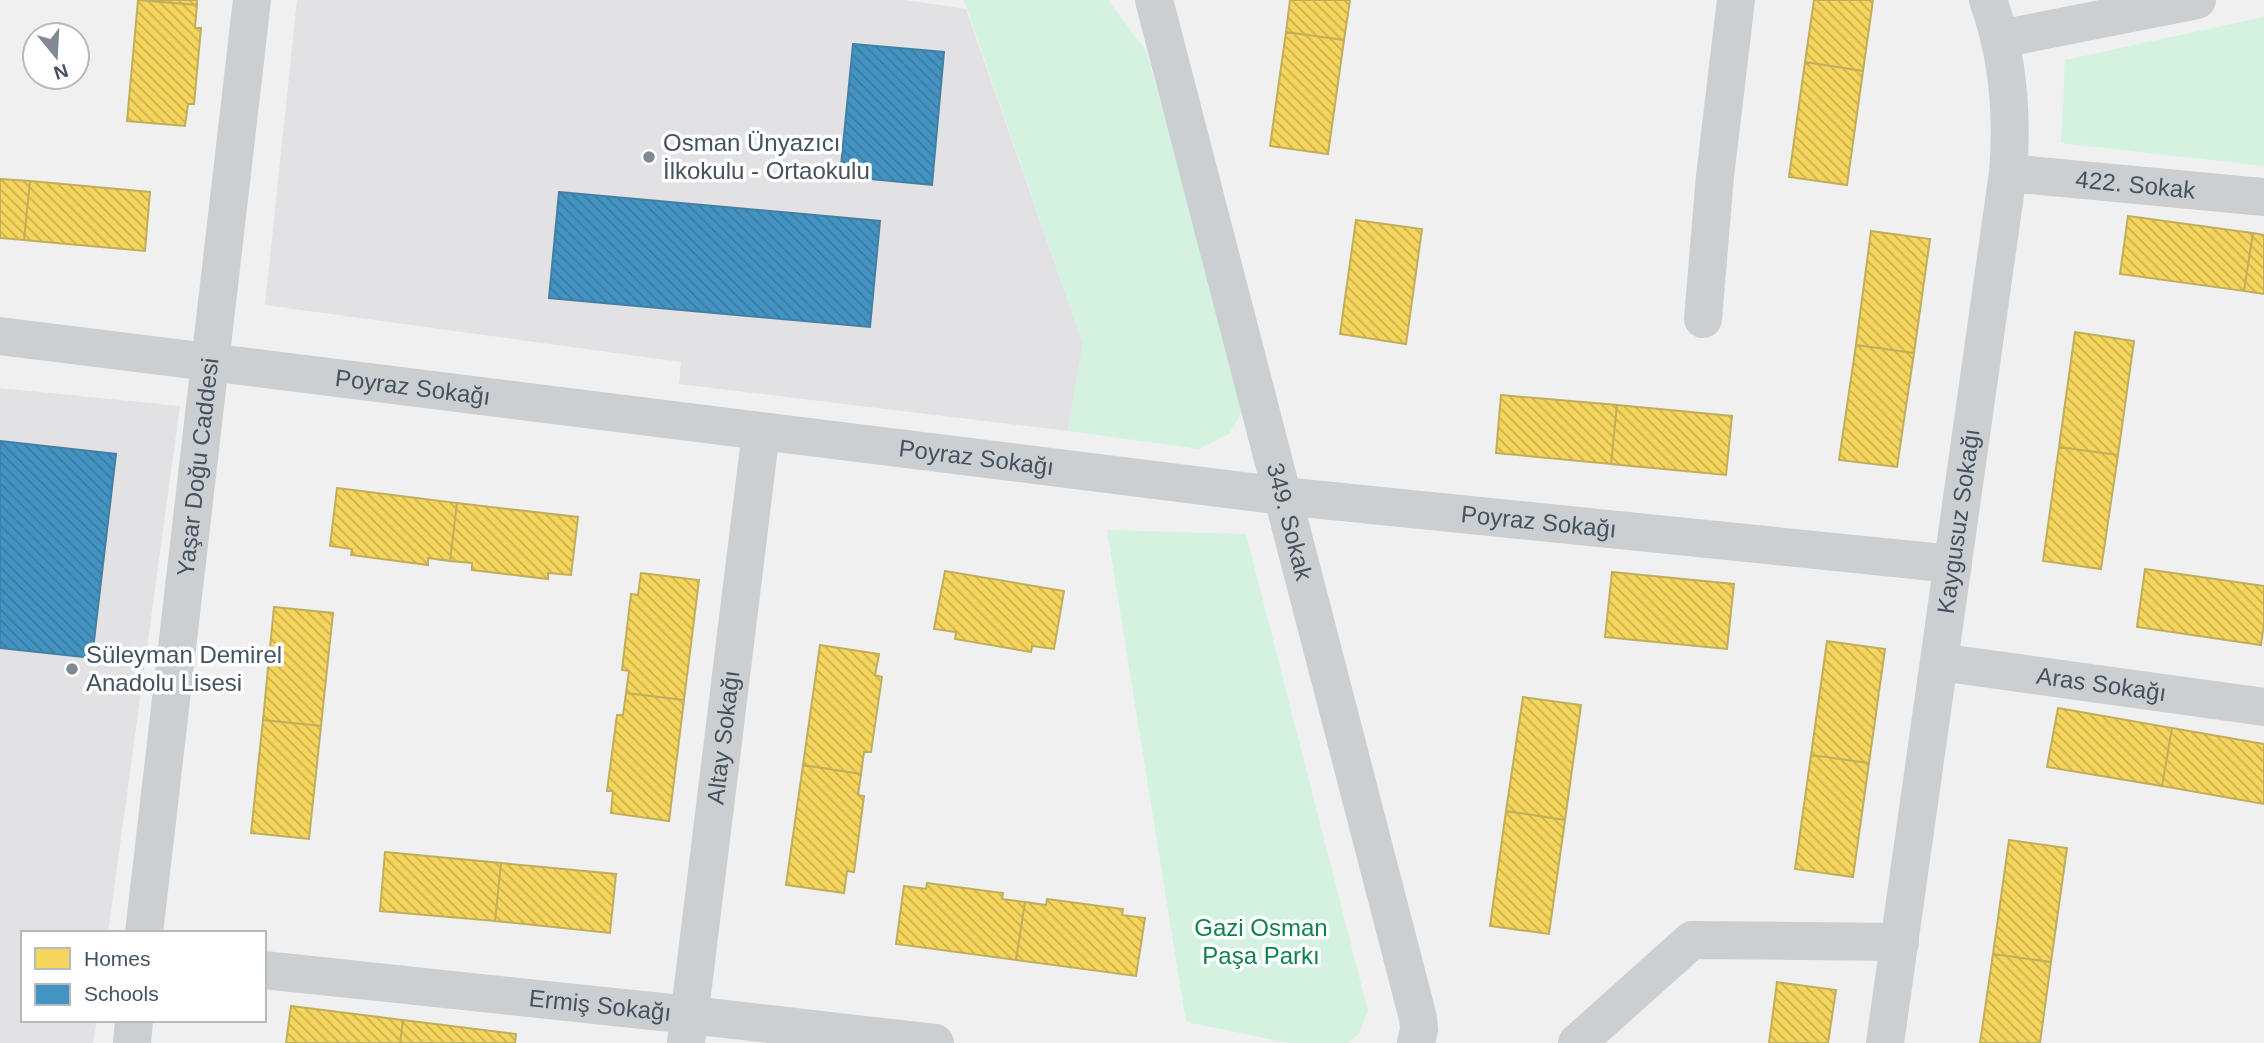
<svg xmlns="http://www.w3.org/2000/svg" width="2264" height="1043" font-family="Arial,sans-serif">
<defs>
<pattern id="homes-back-hatch" width="6" height="6" patternUnits="userSpaceOnUse" patternTransform="scale(1.75)"><rect width="6" height="6" fill="#f6d55c"/><path d="M-1 5l2 2M0 0l6 6M5-1l2 2" fill="none" stroke="#c9af4f"/></pattern>
<pattern id="schools-back-hatch" width="6" height="6" patternUnits="userSpaceOnUse" patternTransform="scale(1.75)"><rect width="6" height="6" fill="#4393c3"/><path d="M-1 5l2 2M0 0l6 6M5-1l2 2" fill="none" stroke="#3a7ba2"/></pattern>
</defs>
<rect width="100%" height="100%" fill="#f1f0f0"/>
<path fill="#e2e1e3" d="M297,0H906L966,9L1083,344L1068,431L679,384L681,362L265,305Z
M0,388L180,406L108,933H23V1020H97L93,1043H0Z"/>
<path fill="#d3f2e0" d="M964,0H1108L1146,51L1247,404L1229,434L1199,449L1068,431L1083,344Z
M2264,17V166L2061,143L2065,60Z
M1107,530L1246,534L1368,1011L1359,1034L1348,1043H1289L1186,1022Z"/>
<path fill="url(#homes-back-hatch)" stroke="#c1ae5d" stroke-width="2" d="M138,0L197,5L195,28H201L194,104H188L185,126L127,121Z
M138,0H197V5Z
M1290,0H1350L1344,40L1286,32Z
M1814,0H1873L1863,71L1805,62Z
M1286,32L1344,40L1328,154L1270,146Z
M1805,62L1863,71L1847,185L1789,177Z
M0,179L30,181L24,240L0,238Z
M30,181L150,192L145,251L24,240Z
M2128,216L2253,233L2244,291L2120,274Z
M1356,220L1422,229L1406,344L1340,334Z
M1871,231L1930,239L1914,353L1856,345Z
M2253,233L2264,235V294L2244,291Z
M2075,332L2134,341L2118,455L2059,447Z
M1856,345L1914,353L1897,467L1839,460Z
M1501,395L1617,405L1611,464L1496,453Z
M1617,405L1732,416L1726,475L1611,464Z
M2059,447L2118,455L2101,569L2043,561Z
M337,488L457,503L450,561L428,558V565L351,555L352,549L330,546Z
M457,503L578,517L571,575L548,573V579L472,570V563L450,561Z
M2145,569L2264,586V624L2261,645L2137,627Z
M945,571L1064,591L1054,649L1032,646L1031,652L955,639L956,632L934,629Z
M1612,572L1734,584L1727,649L1605,637Z
M641,573L699,580L684,700L626,693L629,671L622,670L631,594L638,595Z
M274,607L333,613L321,726L263,720Z
M1827,641L1885,649L1869,763L1811,755Z
M820,645L879,654L875,675L882,677L871,752H864L861,774L803,765Z
M626,693L684,700L669,821L611,813L613,791H607L617,715H623Z
M1523,697L1581,705L1565,820L1506,811Z
M2058,708L2172,728L2162,786L2047,767Z
M263,720L321,726L309,839L251,833Z
M2172,728L2264,744V804L2162,786Z
M1811,755L1869,763L1853,877L1795,869Z
M803,765L861,774L858,795L864,796L854,872L847,871L844,893L786,885Z
M1506,811L1565,820L1549,934L1490,926Z
M2009,840L2067,848L2051,962L1993,954Z
M385,852L501,863L495,921L380,911Z
M501,863L616,874L610,933L495,921Z
M927,883L1003,893L1002,899L1025,902L1016,960L896,944L904,886L926,889Z
M1047,899L1123,909L1122,915L1145,918L1136,976L1016,960L1025,902L1046,905Z
M1993,954L2051,962L2040,1043H1980Z
M1777,982L1836,990L1828,1043H1769Z
M291,1006L403,1020L400,1043H286Z
M403,1020L516,1034L515,1043H400Z"/>
<path fill="url(#schools-back-hatch)" stroke="#4480a5" stroke-width="2" d="M853,44L944,52L932,185L840,176Z
M559,192L880,221L870,327L549,298Z
M0,441L116,454L92,658L0,648Z"/>
<g fill="none" stroke-linecap="round" stroke-linejoin="round">
<g stroke="#cccfd1" stroke-width="38">
<path id="s1" d="M1154,0L1418,1018L1419,1030L1416,1043"/>
<path d="M2000,39L2197,0"/>
<path id="s2" d="M2008,173L2264,197"/>
<path d="M1703,319L1715,176L1736,0"/>
<path id="s3" d="M0,336L1283,496L1953,564"/>
<path id="s4" d="M1939,662L2264,707"/>
<path id="s5" d="M144,933L252,0"/>
<path id="s6" d="M264,970L690,1015L935,1043"/>
<path d="M132,1043L134,1020"/>
<path id="s7" d="M686,1043L761,431"/>
<path d="M1577,1043L1692,940L1900,942"/>
<path id="s8" d="M1885,1043L2008,173C2013,114 2008,56 1988,0"/>
</g>
</g>
<g fill="#818992" stroke="#fff" stroke-width="2.5">
<circle cx="649" cy="157" r="7"/>
<circle cx="72" cy="669" r="7"/>
</g>
<g text-anchor="middle" stroke-width="7" stroke-linejoin="round" paint-order="stroke">
<g font-size="24" fill="#45525f" stroke="#fff" text-anchor="start">
<text x="663" y="151">Osman Ünyazıcı<tspan x="663" dy="28">İlkokulu - Ortaokulu</tspan></text>
<text x="86" y="663">Süleyman Demirel<tspan x="86" dy="28">Anadolu Lisesi</tspan></text>
</g>
<g font-size="24" fill="#45525f" stroke="#fff">
<text dy="8" stroke="none"><textPath href="#s2" startOffset="128">422. Sokak</textPath></text>
<text dy="8" stroke="none"><textPath href="#s3" startOffset="416">Poyraz Sokağı</textPath></text>
<text dy="8" stroke="none"><textPath href="#s3" startOffset="984">Poyraz Sokağı</textPath></text>
<text dy="8" stroke="none"><textPath href="#s5" startOffset="469">Yaşar Doğu Caddesi</textPath></text>
<text dy="8" stroke="none"><textPath href="#s1" startOffset="539">349. Sokak</textPath></text>
<text dy="8" stroke="none"><textPath href="#s8" startOffset="527">Kaygusuz Sokağı</textPath></text>
<text dy="8" stroke="none"><textPath href="#s3" startOffset="1550">Poyraz Sokağı</textPath></text>
<text dy="8" stroke="none"><textPath href="#s4" startOffset="164">Aras Sokağı</textPath></text>
<text dy="8" stroke="none"><textPath href="#s7" startOffset="308">Altay Sokağı</textPath></text>
<text dy="8" stroke="none"><textPath href="#s6" startOffset="338">Ermiş Sokağı</textPath></text>
</g>
<g font-size="24" fill="#0e834f" stroke="#fff">
<text x="1261" y="936">Gazi Osman<tspan x="1261" dy="28">Paşa Parkı</tspan></text>
</g>
</g>
<rect x="21" y="931" width="245" height="91" fill="#ffffff" stroke="#b5babf" stroke-width="2"/>
<rect x="35" y="948" width="35" height="21" fill="#f6d55c" stroke="#b5babf" stroke-width="2"/>
<text x="84" y="966" font-size="21" fill="#45525f">Homes</text>
<rect x="35" y="984" width="35" height="21" fill="#4393c3" stroke="#b5babf" stroke-width="2"/>
<text x="84" y="1001" font-size="21" fill="#45525f">Schools</text>
<g transform="translate(56 56) rotate(162)"><circle r="33" fill="#ffffff" stroke="#b5babf" stroke-width="2"/>
<path d="M0-5L12 26L0 18L-12 26Z" fill="#818992"/>
<text y="-10" font-size="19" font-weight="bold" text-anchor="middle" fill="#45525f">N</text>
</g>
</svg>
